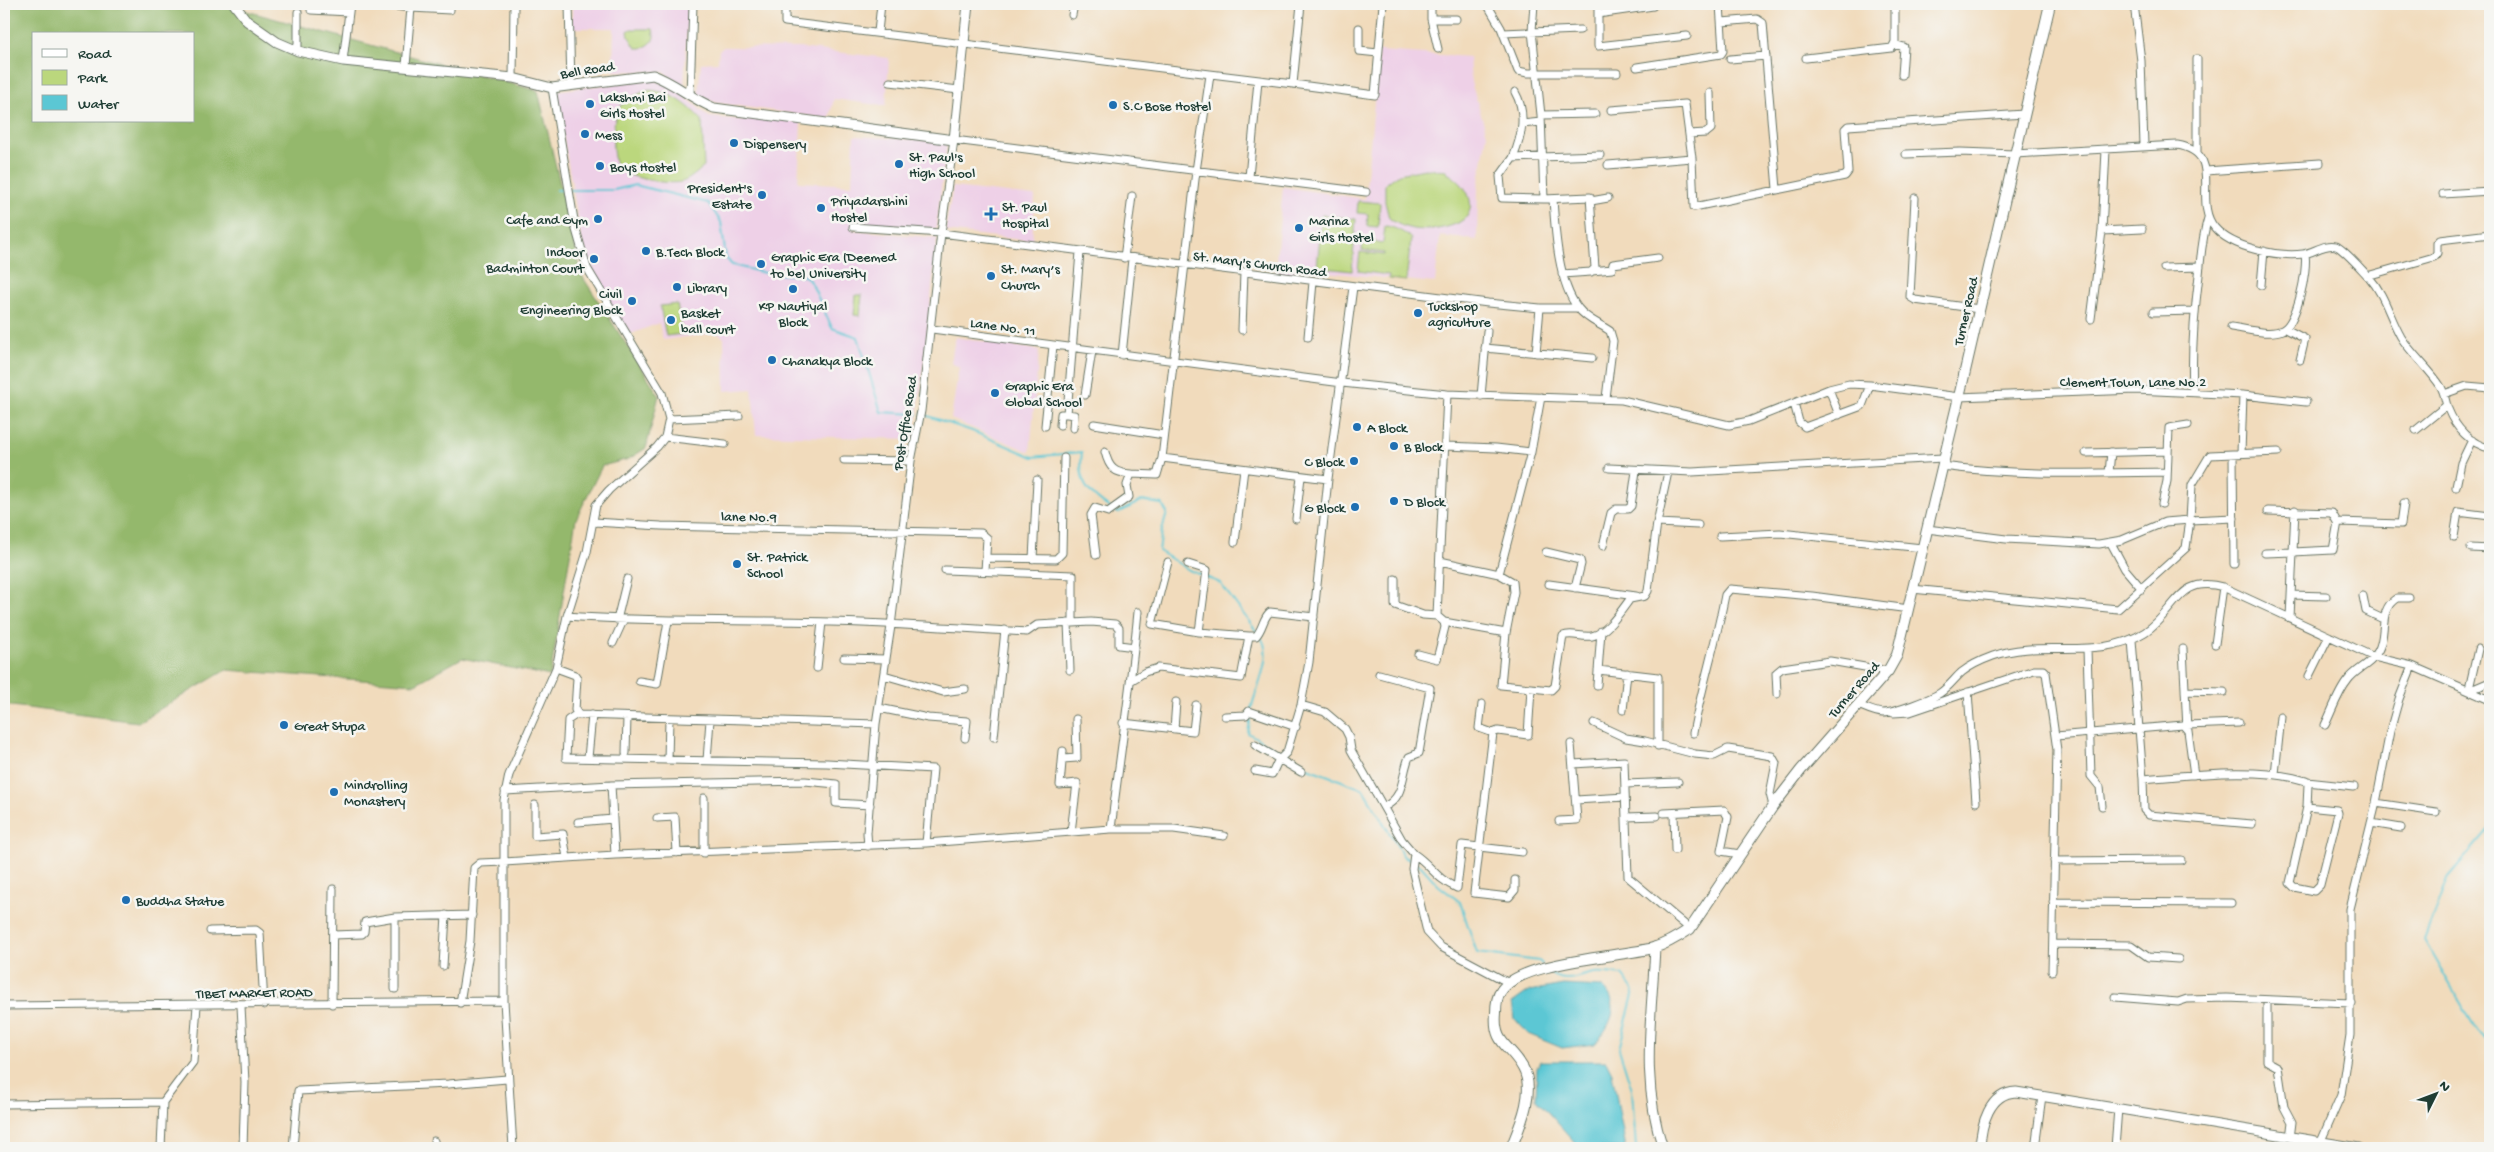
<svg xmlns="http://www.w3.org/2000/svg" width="2494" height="1152" font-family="'Gochi Hand',sans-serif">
<rect width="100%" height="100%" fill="#f6f6f2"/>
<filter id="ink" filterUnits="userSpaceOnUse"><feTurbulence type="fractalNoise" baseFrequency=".02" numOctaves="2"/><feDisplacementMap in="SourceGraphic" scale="10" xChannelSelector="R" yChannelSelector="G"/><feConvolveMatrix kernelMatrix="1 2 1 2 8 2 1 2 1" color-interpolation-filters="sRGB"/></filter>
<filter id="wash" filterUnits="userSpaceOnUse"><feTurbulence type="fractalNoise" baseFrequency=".0096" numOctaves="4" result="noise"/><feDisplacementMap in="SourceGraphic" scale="20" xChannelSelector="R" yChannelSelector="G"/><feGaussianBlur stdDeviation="1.12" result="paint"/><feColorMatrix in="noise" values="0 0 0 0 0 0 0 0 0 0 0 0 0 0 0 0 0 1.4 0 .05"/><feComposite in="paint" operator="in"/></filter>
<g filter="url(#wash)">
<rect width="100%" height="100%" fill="#f1dbbc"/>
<path fill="#eed0e7" d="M572,4H688L684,87L664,72L613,71L614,28H572Z
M724,47L799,48L889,58L886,106L834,99L829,119L718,103L698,97L701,63L718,62L719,50Z
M1379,51L1469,57L1471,82L1487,134L1478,187L1477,240L1440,236L1435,283L1295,269L1293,275L1275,272L1283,187L1365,199Z
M651,79L675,88L709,117L744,120V114L801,122L798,182L852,185L854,136L947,142L936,229L853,223V230L937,238L926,346L914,439L756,435L752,389L725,391L724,338L717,333L663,340L659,323L631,334L617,315L592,274L582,241L555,91Z
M953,187L1035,196L1032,241L945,231Z
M955,337L1039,350L1030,452L951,419L959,367L951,363Z"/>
<path fill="#bbd77d" stroke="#6d8a58" d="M631,29H653C656,40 652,44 642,48H636L629,37L628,31Z
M649,90C672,92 687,104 702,120L704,167C697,172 690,180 681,182C669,185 626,178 618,168C610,158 612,118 619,108C626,98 638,94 649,90Z
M1425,169L1447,171V173C1463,181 1480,203 1464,220C1443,232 1409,235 1389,218L1385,202V184L1399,174Z
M1358,201L1380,203L1378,227L1367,226L1368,214L1357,213Z
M1322,215L1356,219L1352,271L1317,267Z
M1385,226C1392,226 1407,233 1411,239L1406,281L1389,279V275L1358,271L1360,252L1384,255V253L1362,250L1363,240L1383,243Z
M856,295H862L860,316L854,315Z
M677,304L682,334L666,336L660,306Z"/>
<path fill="#94b86c" stroke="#5a7a50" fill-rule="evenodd" d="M4,4H221L538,91L582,276L659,395L646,448L629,459L602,466L576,519L550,676L462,658L415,684L226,670L138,722L4,705ZM34,34H194V121H34Z"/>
<path fill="#5bc7d4" stroke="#3d8284" d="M1563,985L1603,987C1623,1006 1609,1027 1595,1044L1562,1048L1528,1034L1515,1019L1512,1003L1529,991Z
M1540,1061H1606L1612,1073L1626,1148H1580L1536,1099L1537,1068Z"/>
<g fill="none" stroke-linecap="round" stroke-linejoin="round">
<path stroke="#5bc7d4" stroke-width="2" d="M557,190H614L635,185L708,203L721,222L726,258L732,265L765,273L805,276L812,284L832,328L858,337L881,412L917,414
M922,414L972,431L1033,457L1082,452C1078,483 1086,492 1111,509
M1115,511L1118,513L1141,501L1162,504L1167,513L1162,530L1159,551L1189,570L1220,583L1257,632
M1251,710C1255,689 1275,655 1260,636
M1251,715L1248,733L1282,753
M1286,756L1305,767L1363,789L1404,857L1410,860
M2490,828L2448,877L2424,940L2477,1031L2490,1042
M1414,862L1421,866L1438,885L1460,902L1477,953L1539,961L1542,964
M1549,971C1564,986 1578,976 1594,973C1602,972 1613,974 1622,975L1634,991L1619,1049L1632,1090L1636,1148"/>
</g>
</g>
<g filter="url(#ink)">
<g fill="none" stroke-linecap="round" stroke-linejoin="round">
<g stroke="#687464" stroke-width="9">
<path id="minor" d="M378,4L411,8
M569,4L571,86
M785,4V22L1293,84
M1301,4L1293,84L1375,95L1383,4
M1431,4V19L1438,49
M1487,4L1501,28L1518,71L1528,73H1617
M1534,4L1532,31L1541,115L1544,199
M1598,4V46L1687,36
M2134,4L2141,61L2144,145
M311,10L349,12
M298,12V51
M1598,14L1653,6
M1072,15L1074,4
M1431,19H1456
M1722,22L1757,19L1763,23L1777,189
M1359,28V51L1378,53
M878,32L881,4
M1503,33L1580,30
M1894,44L1904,47L1902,75
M1806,58L1892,48L1895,42V4
M1730,59L1766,56
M2197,59V153
M343,61L350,4
M406,66L411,8L450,10V4
M1637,67L1721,54L1723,51L1720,4
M513,78L514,4
M890,82L959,90
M552,88L575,226L587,268L662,393L669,419L665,437L657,447L609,490L596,505L587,552L567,616L556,668
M690,95L693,4
M1611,110L1685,104L1692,158L1694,207L1845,176L1848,172L1845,129L1848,126L2024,114
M1541,115L1595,114
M1522,124L1541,122
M1689,134L1706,133L1711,129L1710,93
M1906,154L1960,152L2015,154L2177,145C2227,153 2191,201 2215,228C2232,248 2278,257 2303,254C2313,253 2325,243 2336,246C2344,249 2362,270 2369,277C2385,295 2389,316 2401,337C2412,355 2430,369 2441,387C2445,394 2445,401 2448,409C2455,427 2471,445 2490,448
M1513,158C1522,136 1527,113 1515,92
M1608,165L1692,158
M2206,171L2320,163
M1249,177L1258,81
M2443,194L2490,191
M1915,198L1910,297L1915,300L1979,309
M1553,199C1555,230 1558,283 1578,308C1586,319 1600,324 1610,331L1613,341L1606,398
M1591,201L1608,198
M853,227L941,233L1488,303L1540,308H1577
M2102,231L2142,229
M1124,258L1132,196
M2164,268L2200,267
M1592,271L1612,269L1613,264L1658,258
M1562,274L1591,272L1595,268L1590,197L1544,199L1502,198L1500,176L1513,158L1600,155
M2367,276L2434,257L2437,253V243L2440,240L2490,234
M2261,285L2264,251
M2153,312L2195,311
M2091,319L2102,231L2106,150
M2231,327C2246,329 2269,336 2282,330C2297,325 2308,269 2305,254
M932,329L1342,383L1447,394L1437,616L1444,622L1445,627L1437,659L1418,654
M2286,329L2305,339L2300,360
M1242,330L1244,272
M1308,337L1313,282
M1485,348L1592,358
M1536,353L1540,308
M1122,355L1132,259
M1829,389L1839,415
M2193,392C2191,353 2194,315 2199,275C2201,256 2202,237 2208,218
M1447,394L1622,400L1729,425L1749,421L1829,389L1849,384L1870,385L1959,397L2135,390L2243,395L2306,402
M2444,394L2467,386L2490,388
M1085,395L1092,351
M1481,396L1487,331
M1794,403L1799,422L1805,427L1862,406L1870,385
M669,419L739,416
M1094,424L1164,435
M1060,425L1061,414H1067
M1045,426L1053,346
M1073,428L1074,415L1067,414L1080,252
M2416,430L2447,405
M665,437L725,444
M1446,446L1496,448L1531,452
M1105,452C1109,468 1114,473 1131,474
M2086,453L2168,451
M2241,453L2243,395
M2233,454L2234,564
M1162,458L1328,479
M844,460L911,461
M1942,466C2016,476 2092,473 2167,472
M1609,468L1692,472L1943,458
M2109,473L2111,452
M2456,487L2461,463L2472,440
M2162,504L2167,481L2169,428L2188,425
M2268,511L2332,513L2337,522
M1296,519L1301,477
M594,522L661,526L981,533L987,538L985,571
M1657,523L1698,525
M1927,529L2006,539L2099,544L2122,540L2165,522L2190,520L2192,485L2210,455L2278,452
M1720,536L1780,533L1922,548
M2454,537L2458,512L2490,516
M1235,542L1244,469
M2111,543L2125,569L2142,589
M1603,546L1611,513L1616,509H1628L1631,506L1636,471
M2471,548L2490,549
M1546,552L1580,560L1581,564L1575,588
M2265,553L2293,552L2295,510
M1096,555L1091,515L1095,508L1108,512L1129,497L1127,485L1131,474L1157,475L1162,458L1196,171L1210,75
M987,558L1056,559L1062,553L1064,458
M1033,559L1037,480
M1440,561L1499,574L1513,582L1514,592L1506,633L1501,685L1551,690L1555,686L1563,636C1572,632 1582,638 1592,636C1607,633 1621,611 1630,599L1645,596L1648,591L1657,523L1668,472
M1188,564L1207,570L1199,632
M945,570L1073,575V623
M1499,574L1531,452L1541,397
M1395,579V605L1423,615L1437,616
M1549,584L1636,596
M1912,589L2118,609L2186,548L2190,520L2234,518
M2291,595L2326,596
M2363,596L2366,611L2383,619
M567,616C634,621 701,620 768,621C854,621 941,627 1027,632L1037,625L1091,622L1115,624L1119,628V645L1135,647
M2290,618L2293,552L2333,550L2338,522L2401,524L2404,503
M617,620L627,579
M1444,622L1506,633
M1068,623L1070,670
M1249,636H1256C1263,629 1263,617 1270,612L1314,617
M2132,640L2143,779C2192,775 2259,766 2306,781L2308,784L2307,807L2337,810L2338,813L2320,885L2314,891L2294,887L2290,883L2307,807
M613,643L623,621
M2215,644L2223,587
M2087,649L2091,776L2100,787L2102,806
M2183,649L2187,729
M844,658L886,659
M2412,666L2490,700
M817,668L822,622
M1598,670L1658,677V746
M1379,674L1430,688L1419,753L1409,757C1401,777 1405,797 1384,807
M884,675L943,692L965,689
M2309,676L2329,636
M1132,680L1145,672L1158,668L1241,678L1249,636L1199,632L1152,624L1168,562
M639,681L657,684L668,621
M1597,685L1601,631
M2469,689L2478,649
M2471,690L2490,682
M2185,691L2224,692
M1968,692L1976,802
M1777,694L1776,673L1782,668L1830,661L1888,671
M1482,704L1479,728L1493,733
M1301,705L1325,712L1345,729L1349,737L1351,750L1402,840L1414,854L1412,869L1427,932L1441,947L1509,983
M1858,705C1866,708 1875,713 1883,713C1894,713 1931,699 1940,693C1949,687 1955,678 1962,672C1971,665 1982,660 1993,656C2042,638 2098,662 2145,632C2176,612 2178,574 2223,587L2374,657L2412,666L2399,699L2390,731L2376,803L2350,909V1035L2341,1095L2320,1143
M879,708L928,718L967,721L965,738
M1623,710L1627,673
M1893,713L1910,712L2034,670H2043L2046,673L2057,750L2052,971
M577,714L568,720L566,758L827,763L933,769L926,843
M1225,716L1246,715L1249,711L1296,727
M1123,723L1193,731L1196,705
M1594,723L1626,738L1645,741L1695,754L1714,756L1728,749L1772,756L1776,763L1770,794L1773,806
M2187,725L2239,723
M2325,725C2332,711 2338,692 2348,680C2357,668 2371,665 2378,651C2388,634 2377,610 2397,598H2409
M1174,729L1176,702
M1693,733C1702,686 1716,642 1725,595L1730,589L1812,596L1909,609
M2056,736L2183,725L2188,731L2194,775
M994,737L1005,630
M1255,745L1301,772
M1063,751L1060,785L1077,783L1071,832
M626,753L627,717
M588,758L592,715
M1063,759L1077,758L1076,719
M668,760L669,719
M707,760L710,720
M1573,764L1624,761L1628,877L1690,929
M1255,771L1272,774L1278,761L1287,752L1301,705L1309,662L1328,479L1353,287
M2275,774L2281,717
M2143,779L2144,810L2149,815L2252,824
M2307,782L2354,787
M1625,784L1678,782
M611,785L615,855
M505,791L611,785L805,781L836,784V803L870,805
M704,798V853
M1576,800L1625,797
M2376,803L2436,812
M535,805V836L563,834L567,858
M1664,813L1724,810L1728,817L1721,851L1740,854
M1674,813L1675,850
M1626,817L1657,816
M657,818L675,817L677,853
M1559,821L1577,820L1571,744
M578,822L613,819
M2371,823L2401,828
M1111,829C1120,756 1131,684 1138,612
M868,846L867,833L876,724L891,626L911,461L921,411L941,233L954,140L1366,192
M1414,854C1431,865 1436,879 1457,888L1462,845L1522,852
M2054,861L2181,860
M1515,880V890L1509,897L1474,893L1493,733L1498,731L1528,735L1531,689
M2053,902L2231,903
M210,931L256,930L260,933L264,1005
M333,935L362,934L364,932L365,922L395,917
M2053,944L2131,945L2148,957L2178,959
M443,966L446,915
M395,989V917L472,915
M2115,997L2178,1002L2187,999L2227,998L2351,1003
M2267,1000V1061L2278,1067L2284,1107L2292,1122L2290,1138
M460,1003L470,941L474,868L480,863L504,862V800L509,775L556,668L575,675L577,678L575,710L579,715L876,724
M332,1004L333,889
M4,1006L504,1001
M241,1006L245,1082L243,1148
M4,1104L163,1102
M434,1141L435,1148
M161,1148L163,1102L193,1062L197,1005
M293,1148L298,1091L448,1084L507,1079
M513,1148L504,1001V862L615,855L926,843L1111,829H1174L1224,836
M2035,1148L2042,1096
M2115,1148L2118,1108"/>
</g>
<g stroke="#687464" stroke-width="11">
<path id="tertiary" d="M234,4L247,21L277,42L298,51L343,61L513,78L552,88L653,75C675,83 692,99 714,108L954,140L968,4
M1655,947C1652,1017 1640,1080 1663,1148
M1980,1148C1981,1125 1989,1093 2016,1092L2359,1148"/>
</g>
<g stroke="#687464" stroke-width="12">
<path id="secondary" d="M1511,1148C1520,1126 1536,1091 1523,1068C1510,1044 1493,1045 1496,1013C1496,1006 1497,996 1501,991C1520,961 1620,957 1653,948C1667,944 1678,937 1690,929L1773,806L1801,770L1888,671L1897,655L1959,397L2050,4"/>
</g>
<use href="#minor" stroke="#fff" stroke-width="7"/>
<use href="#tertiary" stroke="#fff" stroke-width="9"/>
<use href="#secondary" stroke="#fff" stroke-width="10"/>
</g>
</g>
<g fill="#1f6fb2" stroke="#f6f6f2" stroke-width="2">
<circle cx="590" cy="104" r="5"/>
<circle cx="1113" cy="105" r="5"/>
<circle cx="585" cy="134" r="5"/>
<circle cx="734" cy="143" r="5"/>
<circle cx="899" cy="164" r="5"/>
<circle cx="600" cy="166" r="5"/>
<circle cx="762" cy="195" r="5"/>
<circle cx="821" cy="208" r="5"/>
<path d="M988.5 206.5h5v5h5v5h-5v5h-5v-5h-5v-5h5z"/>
<circle cx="598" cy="219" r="5"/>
<circle cx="1299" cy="228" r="5"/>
<circle cx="646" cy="251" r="5"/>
<circle cx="594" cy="259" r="5"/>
<circle cx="761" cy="264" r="5"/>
<circle cx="991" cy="276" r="5"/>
<circle cx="677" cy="287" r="5"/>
<circle cx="793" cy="289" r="5"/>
<circle cx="632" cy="301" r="5"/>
<circle cx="1418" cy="313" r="5"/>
<circle cx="671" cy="320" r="5"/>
<circle cx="772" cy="360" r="5"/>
<circle cx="995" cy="393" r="5"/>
<circle cx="1357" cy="427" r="5"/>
<circle cx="1394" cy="446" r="5"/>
<circle cx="1354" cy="461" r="5"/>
<circle cx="1394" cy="501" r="5"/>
<circle cx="1355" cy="507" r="5"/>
<circle cx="737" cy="564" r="5"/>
<circle cx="284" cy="725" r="5"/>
<circle cx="334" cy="792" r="5"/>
<circle cx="126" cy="900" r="5"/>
</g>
<g text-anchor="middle" stroke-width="5" stroke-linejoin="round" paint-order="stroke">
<g font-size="14" fill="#1f3d34" stroke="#f6f6f2">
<text transform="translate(587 69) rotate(-9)" y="5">Bell Road</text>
<text transform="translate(1260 263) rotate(7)" y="5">St. Mary's Church Road</text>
<text transform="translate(1965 311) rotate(-77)" y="5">Turner Road</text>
<text transform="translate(1003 326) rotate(8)" y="5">Lane No. 11</text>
<text x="2133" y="386">Clement Town, Lane No.2</text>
<text transform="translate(904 423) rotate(-81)" y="5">Post Office Road</text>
<text transform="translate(749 516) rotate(1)" y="5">lane No.9</text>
<text transform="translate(1853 689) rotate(-49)" y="5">Turner Road</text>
<text transform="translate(254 992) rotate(-1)" y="5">TIBET MARKET ROAD</text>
</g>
<g font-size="14" fill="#1f3d34" stroke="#f6f6f2" text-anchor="start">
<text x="600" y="101">Lakshmi Bai<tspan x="600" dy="16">Girls Hostel</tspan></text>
<text x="1123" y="110">S.C Bose Hostel</text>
<text x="595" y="139">Mess</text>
<text x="744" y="148">Dispensery</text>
<text x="909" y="161">St. Paul's<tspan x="909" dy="16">High School</tspan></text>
<text x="610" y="171">Boys Hostel</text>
<text x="752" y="192" text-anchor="end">President's<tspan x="752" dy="16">Estate</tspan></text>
<text x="831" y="205">Priyadarshini<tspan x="831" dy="16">Hostel</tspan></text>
<text x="1002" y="211">St. Paul<tspan x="1002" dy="16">Hospital</tspan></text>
<text x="588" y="224" text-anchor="end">Cafe and Gym</text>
<text x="1309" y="225">Marina<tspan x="1309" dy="16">Girls Hostel</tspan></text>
<text x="584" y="256" text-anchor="end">Indoor<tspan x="584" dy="16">Badminton Court</tspan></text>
<text x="656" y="256">B.Tech Block</text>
<text x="771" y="261">Graphic Era (Deemed<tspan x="771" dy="16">to be) University</tspan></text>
<text x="1001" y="273">St. Mary’s<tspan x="1001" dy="16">Church</tspan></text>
<text x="687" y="292">Library</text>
<text x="622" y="298" text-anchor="end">Civil<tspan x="622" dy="16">Engineering Block</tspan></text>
<text x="793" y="310" text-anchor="middle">KP Nautiyal<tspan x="793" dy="16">Block</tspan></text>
<text x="1428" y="310">Tuckshop<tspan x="1428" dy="16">agriculture</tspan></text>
<text x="681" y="317">Basket<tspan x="681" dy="16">ball court</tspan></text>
<text x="782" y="365">Chanakya Block</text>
<text x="1005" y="390">Graphic Era<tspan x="1005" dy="16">Global School</tspan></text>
<text x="1367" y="432">A Block</text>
<text x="1404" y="451">B Block</text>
<text x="1344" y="466" text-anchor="end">C Block</text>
<text x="1404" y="506">D Block</text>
<text x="1345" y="512" text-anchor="end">G Block</text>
<text x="747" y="561">St. Patrick<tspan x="747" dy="16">School</tspan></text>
<text x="294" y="730">Great Stupa</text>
<text x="344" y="789">Mindrolling<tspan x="344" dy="16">Monastery</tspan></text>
<text x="136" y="905">Buddha Statue</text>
</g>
</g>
<rect width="2494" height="1152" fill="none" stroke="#f6f6f2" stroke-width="20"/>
<rect x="32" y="32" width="162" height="90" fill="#f6f6f2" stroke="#a0aca6"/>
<rect x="42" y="49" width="25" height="8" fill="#ffffff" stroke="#a0aca6"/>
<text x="78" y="58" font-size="15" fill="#1f3d34">Road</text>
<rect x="42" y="70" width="25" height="15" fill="#bbd77d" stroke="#a0aca6"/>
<text x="78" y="82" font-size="15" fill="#1f3d34">Park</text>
<rect x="42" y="95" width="25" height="15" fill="#5bc7d4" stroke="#a0aca6"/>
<text x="78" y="108" font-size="15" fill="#1f3d34">Water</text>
<g transform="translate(2436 1094) rotate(48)" stroke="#f6f6f2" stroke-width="4" paint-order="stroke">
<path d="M0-4L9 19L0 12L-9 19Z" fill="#1f3d34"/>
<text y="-8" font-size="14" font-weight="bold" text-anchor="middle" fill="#1f3d34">N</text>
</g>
</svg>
